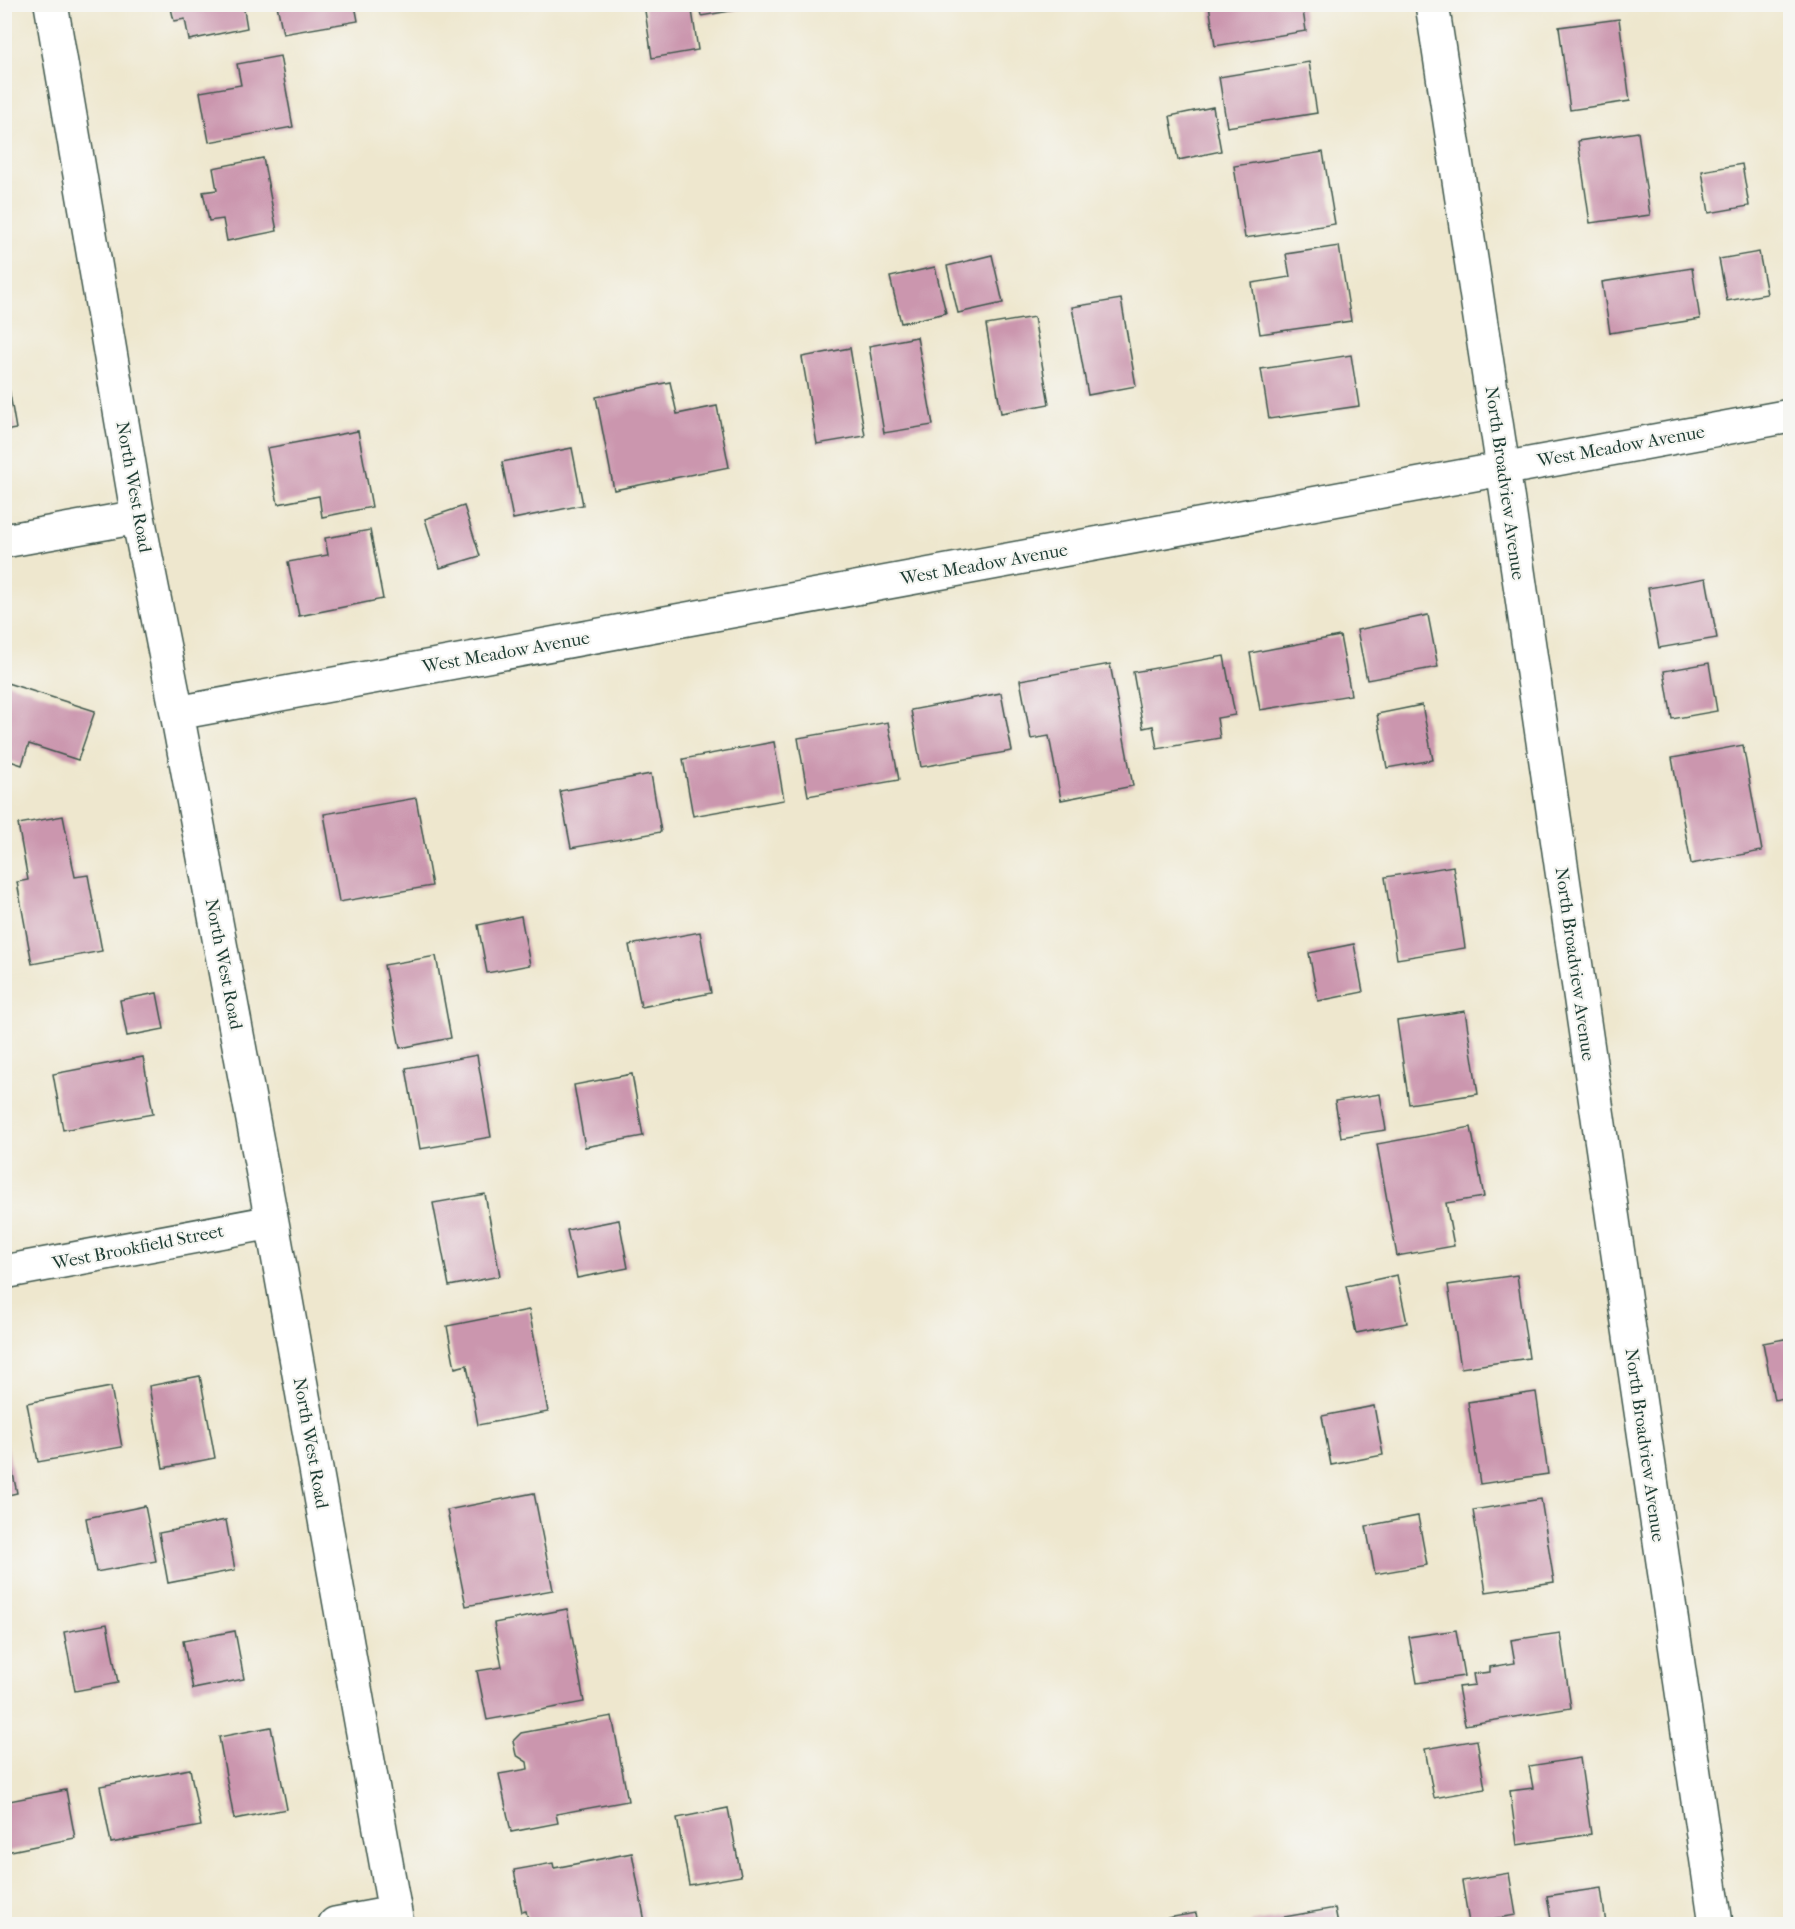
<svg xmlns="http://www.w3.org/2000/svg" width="1795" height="1929" font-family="'IM FELL French Canon',serif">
<rect width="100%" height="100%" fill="#f6f6f2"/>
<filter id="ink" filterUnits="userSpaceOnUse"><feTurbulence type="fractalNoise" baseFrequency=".0167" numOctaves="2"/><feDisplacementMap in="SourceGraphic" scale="12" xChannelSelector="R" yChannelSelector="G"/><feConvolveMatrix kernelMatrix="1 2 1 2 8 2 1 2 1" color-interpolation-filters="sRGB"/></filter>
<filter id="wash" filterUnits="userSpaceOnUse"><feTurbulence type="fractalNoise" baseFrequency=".008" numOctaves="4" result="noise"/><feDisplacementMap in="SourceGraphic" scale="24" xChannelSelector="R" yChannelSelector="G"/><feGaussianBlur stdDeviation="1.35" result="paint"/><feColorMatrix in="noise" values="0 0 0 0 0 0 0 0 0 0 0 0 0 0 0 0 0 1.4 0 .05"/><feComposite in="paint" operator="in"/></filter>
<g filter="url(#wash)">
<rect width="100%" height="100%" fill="#eee7ce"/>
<g id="blocks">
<path fill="#cb96ae" d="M170,4H243L247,28L189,40L185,19L174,21Z
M644,4H691L698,50L652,58Z
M699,4H747V8L701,16Z
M1209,4H1302L1306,31L1215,46Z
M277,5H355L358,21L283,34Z
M1619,19L1630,101L1570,110L1559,27Z
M280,56L293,127L209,142L200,92L241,85L237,64Z
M1309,62L1317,113L1227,127L1219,77Z
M1213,107L1221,151L1178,160L1170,116Z
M1638,132L1650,215L1590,223L1578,141Z
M1323,152L1335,224L1245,238L1234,166Z
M263,158L277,231L227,241L223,219L209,221L203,192L217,190L213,168Z
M1742,164L1749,206L1709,213L1702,171Z
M1339,246L1351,321L1260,334L1252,283L1290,277L1286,254Z
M1759,252L1767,294L1727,301L1719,259Z
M992,255L1003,303L958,313L947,266Z
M935,267L946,313L901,323L890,277Z
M1692,268L1700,319L1610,333L1602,282Z
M1121,299L1136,386L1088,395L1072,307Z
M1034,317L1049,404L1001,413L986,325Z
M917,337L933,425L884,433L869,346Z
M850,348L865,436L817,444L802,357Z
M1351,355L1359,406L1269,419L1261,369Z
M6,371L16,429L4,431V372Z
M670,382L677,414L717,406L729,467L614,490L596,397Z
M358,431L372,507L322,517L319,496L278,504L267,448Z
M572,448L583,505L513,519L502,462Z
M464,506L480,556L440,568L425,519Z
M370,530L383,599L299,616L288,562L328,555L325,538Z
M1706,578L1717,638L1659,648L1648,588Z
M1428,615L1438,667L1367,680L1357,630Z
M1340,636L1351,695L1260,710L1250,653Z
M1224,656L1235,715L1217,718L1220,738L1157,749L1153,726L1143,728L1133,672Z
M1709,663L1717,711L1672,719L1664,671Z
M1110,664L1133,786L1061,800L1049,736L1031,739L1020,680Z
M4,682L95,711L78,760L29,744L22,765L4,759Z
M1001,693L1012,751L921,767L911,710Z
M1422,705L1433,760L1387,768L1377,714Z
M888,722L899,780L808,796L798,738Z
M774,742L784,800L693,816L683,759Z
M1743,745L1762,851L1691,864L1672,758Z
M651,774L661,832L571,848L560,791Z
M416,798L432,886L339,902L324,814Z
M63,816L75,877L88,875L102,951L32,964L17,882L28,880L18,824Z
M1453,866L1465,948L1397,959L1385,877Z
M521,916L530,965L487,973L478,925Z
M700,932L711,993L641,1007L629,945Z
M1354,944L1363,992L1318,1001L1309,953Z
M436,956L451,1038L400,1048L384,965Z
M157,993L164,1029L127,1036L120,1000Z
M1465,1011L1478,1094L1409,1104L1397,1021Z
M477,1055L491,1137L420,1149L406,1068Z
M143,1057L153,1114L63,1130L53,1074Z
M632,1074L643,1136L585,1147L574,1085Z
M1380,1094L1386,1130L1341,1137L1335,1101Z
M1471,1127L1484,1197L1446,1203L1454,1246L1397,1256L1377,1144Z
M485,1194L500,1276L449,1286L433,1203Z
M619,1220L628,1268L577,1278L567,1230Z
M1397,1275L1407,1323L1356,1333L1346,1286Z
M1517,1275L1529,1358L1461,1368L1448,1285Z
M529,1310L548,1412L478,1425L467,1365L455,1368L447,1326Z
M1790,1338V1397L1774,1400L1763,1343Z
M200,1376L215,1458L163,1468L149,1386Z
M111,1387L122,1447L38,1462L27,1403Z
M1536,1392L1548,1474L1480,1484L1468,1402Z
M1374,1406L1383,1455L1331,1465L1322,1416Z
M4,1431L17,1493L4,1496Z
M534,1493L553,1590L466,1606L447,1510Z
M1541,1499L1554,1582L1486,1592L1473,1510Z
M145,1506L156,1561L96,1572L86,1518Z
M1418,1516L1427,1565L1375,1574L1366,1526Z
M226,1520L235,1570L168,1583L159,1533Z
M567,1609L584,1702L487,1720L477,1671L502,1667L494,1623Z
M107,1624L118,1683L75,1691L64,1632Z
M1456,1630L1464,1676L1417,1683L1409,1637Z
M235,1631L244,1679L193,1689L183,1641Z
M1560,1633L1571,1708L1465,1725L1458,1687L1475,1685L1473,1674L1490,1672V1667L1515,1663L1511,1640Z
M612,1716L628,1801L556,1814L558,1823L511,1832L499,1774L528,1769L527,1762L516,1755L513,1741L521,1733Z
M271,1727L287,1809L234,1819L219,1737Z
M1477,1740L1485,1789L1434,1798L1425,1749Z
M1580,1758L1591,1834L1517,1845L1510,1791L1533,1788L1529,1766Z
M190,1769L201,1826L111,1843L100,1786Z
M66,1790L75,1838L6,1852L4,1802Z
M728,1808L741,1876L689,1885L677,1818Z
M632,1853L645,1922L634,1924H529L526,1911L522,1912L514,1870L553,1863L554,1868Z
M1509,1873L1516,1915L1469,1923L1462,1881Z
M1601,1888L1606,1924H1528L1551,1920L1547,1896Z
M1335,1908L1338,1924H1251L1250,1923Z
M1196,1913L1198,1924H1139L1138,1923Z"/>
</g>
</g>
<g filter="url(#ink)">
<use href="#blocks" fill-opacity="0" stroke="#3e564b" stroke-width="1.5"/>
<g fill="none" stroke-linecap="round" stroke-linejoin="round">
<g stroke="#3e564b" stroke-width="36">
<path id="street" d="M51,4L138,517L177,713L272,1222L397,1924
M1432,4L1503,468L1716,1924
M4,541L138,517
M177,713L1790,416
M4,1272L272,1222
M335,1924L394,1913"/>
</g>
<use href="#street" stroke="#fff" stroke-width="33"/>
</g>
</g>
<g text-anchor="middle" stroke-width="4.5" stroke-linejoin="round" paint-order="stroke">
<g font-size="18" fill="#1f3d34" stroke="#f6f6f2">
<text transform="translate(1621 446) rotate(-10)" y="6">West Meadow Avenue</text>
<text transform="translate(1505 483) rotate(82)" y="6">North Broadview Avenue</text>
<text transform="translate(134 487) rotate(80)" y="6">North West Road</text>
<text transform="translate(984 564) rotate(-10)" y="6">West Meadow Avenue</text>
<text transform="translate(506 652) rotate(-10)" y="6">West Meadow Avenue</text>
<text transform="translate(224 964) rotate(79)" y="6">North West Road</text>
<text transform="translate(1575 964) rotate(82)" y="6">North Broadview Avenue</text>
<text transform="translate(138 1247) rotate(-11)" y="6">West Brookfield Street</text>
<text transform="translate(311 1443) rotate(80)" y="6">North West Road</text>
<text transform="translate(1645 1445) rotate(82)" y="6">North Broadview Avenue</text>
</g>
</g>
<rect width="1795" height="1929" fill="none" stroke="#f6f6f2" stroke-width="24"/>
</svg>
